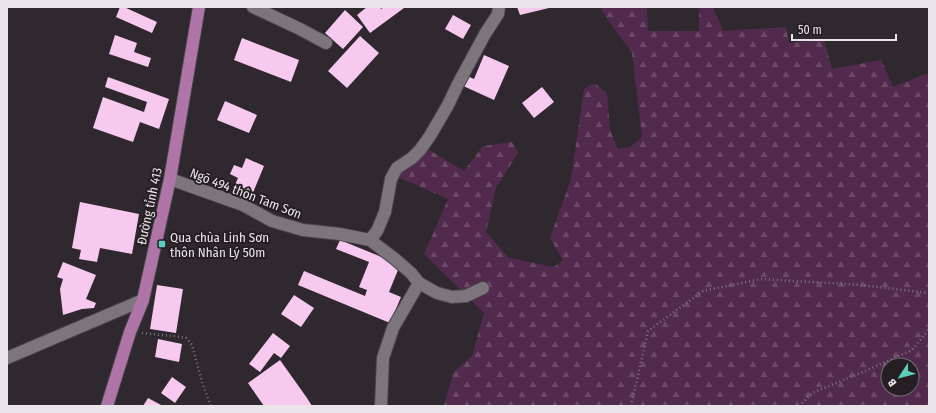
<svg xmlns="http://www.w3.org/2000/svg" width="936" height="413" font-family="'Fira Sans Condensed',sans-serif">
<defs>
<pattern id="forest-firs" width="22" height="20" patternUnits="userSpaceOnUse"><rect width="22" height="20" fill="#522a4d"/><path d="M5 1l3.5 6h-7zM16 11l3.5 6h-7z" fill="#6b4967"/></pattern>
</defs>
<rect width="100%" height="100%" fill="#2f282e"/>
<path fill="url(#forest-firs)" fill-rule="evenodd" d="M601,7H647L648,31H699V7H713L723,31L786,27L789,43L824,40L832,69L881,60L893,87L929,73V406H444L453,373L472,356L484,313L424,254L448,199L398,177L400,165L428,149L464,171L483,146L512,142L518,153L496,188L486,232L509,258L554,267L563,260L550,238L571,179L584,89L594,83L607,93L610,130L618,149L630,147L642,137L632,53L615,30L601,9ZM888,365H912V389H888Z"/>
<path fill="#f7c9ef" d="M120,7H124L157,22L152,33L116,17Z
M367,7H380L381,9L384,7H403L404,8L370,33L357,15Z
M517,7H549V8L520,15Z
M345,10L363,27L343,49L325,33Z
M453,15L471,25L463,39L445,29Z
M115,35L137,43L134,52L151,58L148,67L109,54Z
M360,36L379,53L347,88L328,71Z
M242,38L299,60L291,82L234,60Z
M484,55L509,66L494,100L461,85L465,75L474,79Z
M108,77L169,99L159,129L140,122L133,142L93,128L103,97L144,112L147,102L105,87Z
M542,87L554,102L534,118L522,103Z
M225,101L257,115L249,133L217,120Z
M246,158L264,166L252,195L234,187L238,178L230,174L234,165L242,168Z
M80,202L139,214L132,254L100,248L97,262L79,259L81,250L72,248Z
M340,240L389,260L398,270L389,292L401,297L390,323L298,285L304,271L365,296L367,290L359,287L369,262L336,249Z
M63,262L96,275L86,299L96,303L94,308L82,309L63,315L60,289L63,279L57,277Z
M157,285L183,289L176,333L150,329Z
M294,295L314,308L301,327L281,314Z
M273,333L290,346L281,358L274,353L260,372L249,364Z
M158,339L182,344L179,362L155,357Z
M280,360L307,398L312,406H264L248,383Z
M172,377L186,387L175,403L161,393Z
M148,398L163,406H143Z"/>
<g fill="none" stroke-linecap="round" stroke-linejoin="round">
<g stroke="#494449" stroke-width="14">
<path id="minor" d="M253,7L300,29L326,43
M170,179L243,205L272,221L303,230L340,234L370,240L395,259L411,273L419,283L437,293L452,297L466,296L483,288
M370,240L377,231L385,212L391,179L394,173L397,168L412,158L420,150L430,136L448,105L458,84L485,34L498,14L499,7
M7,358L143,300
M381,406L383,358L393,328L419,283"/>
</g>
<g stroke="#494449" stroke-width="14">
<path id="major" d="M107,406L130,332L143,300L170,179L199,7"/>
</g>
<path stroke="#7c767c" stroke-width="2.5" stroke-dasharray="1 3" stroke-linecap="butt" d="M142,333L181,337L186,338L189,341L192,345L202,382L211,406
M631,406L648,331L703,291L761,279L861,285L929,293
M799,406L812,393L863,372L912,350L929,329"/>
<use href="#minor" stroke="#7d757c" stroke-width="12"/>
<use href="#major" stroke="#b075a8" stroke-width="12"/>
</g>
<rect fill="#5acebc" stroke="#251f24" stroke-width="1.5" x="158" y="240" width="8" height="8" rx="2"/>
<g text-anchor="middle" stroke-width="4" stroke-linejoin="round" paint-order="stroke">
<g font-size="13" fill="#e9e5e9" stroke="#251f24">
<text transform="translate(246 193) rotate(21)" y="5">Ngõ 494 thôn Tam Sơn</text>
<text transform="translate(149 206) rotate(-78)" y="5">Đường tỉnh 413</text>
</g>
<g font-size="13" fill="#e9e5e9" stroke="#251f24" text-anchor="start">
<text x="170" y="242">Qua chùa Linh Sơn<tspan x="170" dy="15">thôn Nhân Lý 50m</tspan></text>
</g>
</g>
<rect width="936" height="413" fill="none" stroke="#e9e5e9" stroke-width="16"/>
<g transform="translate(900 377) rotate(234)"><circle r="19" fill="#251f24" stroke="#736e73"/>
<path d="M0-3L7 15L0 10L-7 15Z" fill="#5acebc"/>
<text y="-6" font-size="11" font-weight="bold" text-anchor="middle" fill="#e9e5e9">B</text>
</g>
<path d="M792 34v6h104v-6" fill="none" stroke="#e9e5e9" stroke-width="2"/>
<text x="798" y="34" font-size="12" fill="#e9e5e9" stroke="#251f24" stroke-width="3" paint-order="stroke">50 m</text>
</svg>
